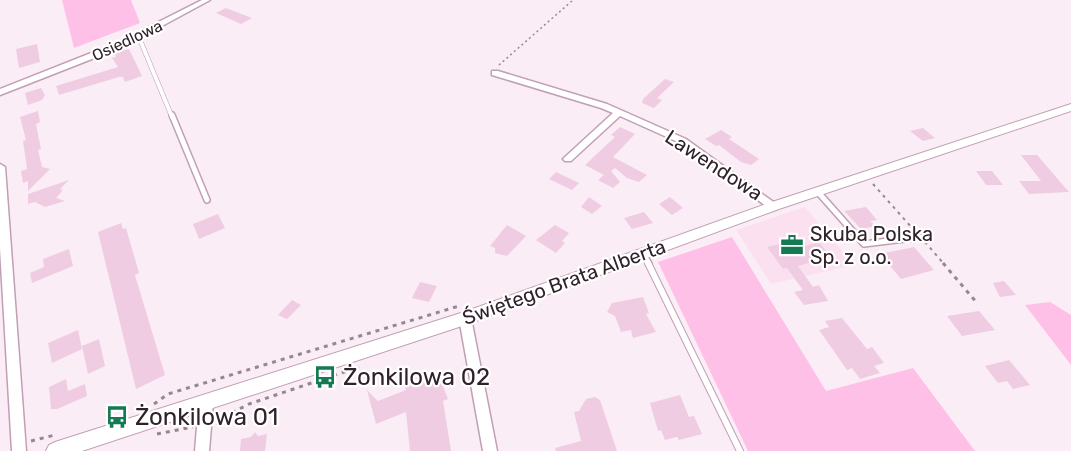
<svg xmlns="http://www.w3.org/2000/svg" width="1071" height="451" font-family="Rubik,sans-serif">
<rect width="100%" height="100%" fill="#fbedf6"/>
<path fill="#fbe1f0" d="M805,207L854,265L771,284L736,230Z"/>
<path fill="#ffc0e8" d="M62,0H131L140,23L74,48Z
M732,237L826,391L913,368L975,451H748L658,262Z
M1050,302L1071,315V365L1025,305Z"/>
<path fill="#efcce2" d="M226,8L252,18L241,24L216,13Z
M37,44L40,62L19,68L16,49Z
M129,49L142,76L125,82L123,77H119L59,95L56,86L118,67L112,58L116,57L114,53Z
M665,79L674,82L657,98L662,100L654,108L642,103L643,99Z
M41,88L45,95L42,100L28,105L25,93Z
M38,111L40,122L36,124L41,149L38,150L42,167L50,169L28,191V181L23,183L21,171L27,169L23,141L26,140L20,117Z
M620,127L635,134L613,157L647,175L639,182L627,178L615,168L611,171L620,182L613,188L598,180L604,175L585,165L615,137L611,135Z
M923,128L935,138L923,141L910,131Z
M721,130L732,137L729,139L759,159L751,165L741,162L719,145L716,146L705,139Z
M1021,155H1037L1069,192L1029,194L1019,181H1041Z
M976,171H992L1003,185H986Z
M556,172L579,183L572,190L549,179Z
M69,180L60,189L63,190L56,198L65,201L45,207L35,202L28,204V194Z
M589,197L602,206L592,214L581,207Z
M670,197L683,208L672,215L659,204Z
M866,207L877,220L870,221L876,226L861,229L844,211Z
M644,212L653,223L632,229L624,218Z
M218,214L225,228L199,239L193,224Z
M121,223L123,229L126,228L139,273L135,275L165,375L136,389L98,232Z
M507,225L526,236L507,256L495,253V248L490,246Z
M555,225L569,233L562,241L565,243L556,253L536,240Z
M792,241L798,248L819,242L831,257L798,266L813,287L819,285L828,301L804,305L794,292L803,290L787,268L783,269L767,247Z
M914,247L934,270L901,279L880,254Z
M69,249L73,266L32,283L30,273L44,267L43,259Z
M1004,281L1016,295L1000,297L993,283Z
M420,282L437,286L429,302L412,298Z
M643,297L649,313L646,314L656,332L633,338L631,330L621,332L615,316L607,312L612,303Z
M292,300L301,305L287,319L278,315Z
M979,311L995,330L962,336L947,316Z
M842,318L867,349L872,347L884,363L874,366L880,373L860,379L852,368L847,370L838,357L819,330L829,327L825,321Z
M78,330L82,349L52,363L48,343Z
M99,339L105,366L88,374L82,346Z
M1009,360L1030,385L1013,389L1007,381L998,383L985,366Z
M439,376L448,399L443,401L451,451H410L406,412L376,424L367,390L378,401L406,390L405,387Z
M66,379L68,391L85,384L87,396L57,409H51L49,387Z
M680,395L689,417L694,416L702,434L679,440L677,437L665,440L661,430L658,431L650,403Z
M595,397L600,400L617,451H556L555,448L581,441L574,412L579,411L586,399Z
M255,432L258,436L267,434L265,451H240L241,439L251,437Z"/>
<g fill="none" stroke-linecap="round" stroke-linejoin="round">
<g stroke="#c19fb4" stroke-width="5">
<path id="service-far2" d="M138,35L172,117"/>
</g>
<g stroke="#c19fb4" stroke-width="8">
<path id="service-far1" d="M172,115L207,200
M817,191L864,244L921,237
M643,253L649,264"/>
</g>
<g stroke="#c19fb4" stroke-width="8">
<path id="service" d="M648,263L740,451"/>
</g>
<g stroke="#c19fb4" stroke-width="3">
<path id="minor" d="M202,0H210L125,46L0,95V89L119,42Z
M492,71H498L607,104L686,139L779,206L774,210L770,209L680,143L620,116L571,161H565L563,159L565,157L613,113L601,108L492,75Z
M0,164L5,167L26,451H12L0,248Z
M465,313L469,314L471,318L497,451H483L459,318L461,314Z
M206,397L211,399L213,403L209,451H195L199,403L201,399Z"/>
</g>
<g stroke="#c19fb4" stroke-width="2">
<path id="tertiary" d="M1071,104V111L779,209L465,325L82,451H46L49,445L55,442L464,312L769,203Z"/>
</g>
<path stroke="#968891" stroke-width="1.5" stroke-dasharray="2 3" stroke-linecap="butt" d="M499,65L573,0"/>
<path stroke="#968891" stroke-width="2" stroke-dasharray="3 4.5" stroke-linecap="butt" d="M873,184L913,229
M925,242L944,264"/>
<path stroke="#968891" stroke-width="3" stroke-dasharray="4 5" stroke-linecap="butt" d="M943,263L977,303
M154,404L168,394L459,306
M216,421L249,404L359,367
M157,434L193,427
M31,441L55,435"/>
<use href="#service-far2" stroke="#fff" stroke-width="4"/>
<use href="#service-far1" stroke="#fff" stroke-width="5"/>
<use href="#service" stroke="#fff" stroke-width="6"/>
<use href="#minor" fill="#fff" fill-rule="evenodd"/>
<use href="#tertiary" fill="#fff" fill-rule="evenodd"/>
</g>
<defs>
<g id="office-bare" transform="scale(1.8)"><path d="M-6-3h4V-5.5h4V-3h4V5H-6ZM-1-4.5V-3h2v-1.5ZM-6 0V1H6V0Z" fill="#157951" stroke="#fff" stroke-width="2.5" paint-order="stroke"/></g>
<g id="bus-bare" transform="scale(1.8)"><path d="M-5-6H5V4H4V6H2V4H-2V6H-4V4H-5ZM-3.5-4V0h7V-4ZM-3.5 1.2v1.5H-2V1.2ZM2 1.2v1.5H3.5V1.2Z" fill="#157951" stroke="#fff" stroke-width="2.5" paint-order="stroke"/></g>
</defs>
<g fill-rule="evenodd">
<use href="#office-bare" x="792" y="245"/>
<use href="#bus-bare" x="325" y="377"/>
<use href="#bus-bare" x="117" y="417"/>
</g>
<g text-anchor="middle" stroke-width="4.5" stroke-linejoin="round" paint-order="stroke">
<g font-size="16" fill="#2f222a" stroke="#fff">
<text transform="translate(127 40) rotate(-25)" y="6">Osiedlowa</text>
</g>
<g font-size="20" fill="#2f222a" stroke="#fff">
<text transform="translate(714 165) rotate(33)" y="7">Lawendowa</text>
<text transform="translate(564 282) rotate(-20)" y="7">Świętego Brata Alberta</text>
</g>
<g font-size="20" fill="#2f222a" stroke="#fff" text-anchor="start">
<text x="810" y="241">Skuba Polska<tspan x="810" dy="23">Sp. z o.o.</tspan></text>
</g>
<g font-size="24" fill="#2f222a" stroke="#fff" text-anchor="start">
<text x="343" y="385">Żonkilowa 02</text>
<text x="135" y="425">Żonkilowa 01</text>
</g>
</g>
</svg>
